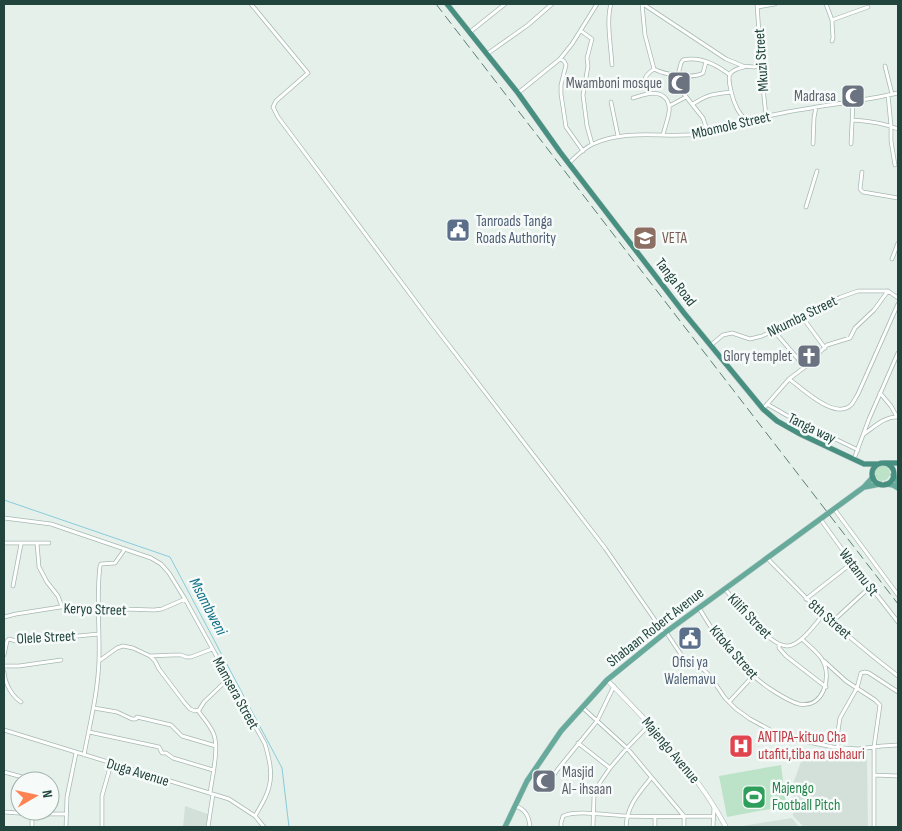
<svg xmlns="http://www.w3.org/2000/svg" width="902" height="831" font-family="'Sofia Sans Condensed',sans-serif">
<rect width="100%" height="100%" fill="#e5f0eb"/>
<path fill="#d3e0da" d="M805,751L867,756L868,827H804L793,816L794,781Z
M185,806L208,814L206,827H183Z
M792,818L799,827H736Z"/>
<path fill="#bce3c7" d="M874 473a8 8 0 1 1 16 0a8 8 0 1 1-16 0Z
M781,765L786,806L727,817L719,776Z"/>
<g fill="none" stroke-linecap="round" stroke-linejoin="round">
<path stroke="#88cbda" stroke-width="1" d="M4,500L170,557L282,768L289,827"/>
<g stroke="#a6b9b3" stroke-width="4.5">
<path id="minor" d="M251,4L308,73L276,101L273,107L278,117L431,322L605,548L664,633
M611,4C606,20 611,47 612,65
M642,4L645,35L654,69C665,75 693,79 703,73L706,62
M643,4L726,59L743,66L754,67L761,66
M757,4L761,62L764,97L766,116
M826,4L832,20L833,38L832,41
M758,7L775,4
M832,20L868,7
M581,31L592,39L587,58L588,66L583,95L587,126L592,144
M470,32L505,4
M487,54L528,25L552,4
M560,59L564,61L566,65L561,85V94L566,127L583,151
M885,66L892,94
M744,67C739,68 733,70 730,74C727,79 733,100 736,106C738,112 743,117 747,122
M673,75L684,94L703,118L708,133
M678,75L681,63L683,60C699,56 717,65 730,75
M518,93L560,59L572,44L597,4
M650,93C644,81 641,78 654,69
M888,95L891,126V141L895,165
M633,98C643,95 659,88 667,100C669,104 670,107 669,112C668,119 665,127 663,135
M611,102L618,136
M693,104C708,94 714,94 731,92
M669,106L686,97
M853,120C869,121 884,123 898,129
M813,144L814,118L816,107
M851,144L853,102
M569,163C576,156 584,148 593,144C629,127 671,140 709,133C729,129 748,121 768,116C811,106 855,103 898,93
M862,172L860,189L863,192L898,198
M806,207L817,171
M892,259L898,243
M888,291L898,298
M803,318L825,348
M774,331L805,367
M711,345L723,335L732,333L750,339L762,336L803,318L810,312L823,305L841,297L858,291H888
M789,379C802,388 836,422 852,404C854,401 856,397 858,394L898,304
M880,393L891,406L897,417
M767,404L786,415L858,450
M763,409L789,379L805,367L827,345L850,338L855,328L874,310L888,291
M864,434C874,427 885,416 898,417
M854,459L869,419L898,353
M835,510L898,595
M4,518L51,524L151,558L161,564L169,573L185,599L265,744C269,758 273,773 269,787C267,797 260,807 255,816
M821,520L852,563L898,622
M4,543H49
M37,543L39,567L47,582L58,596L62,607
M767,558L823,615L875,658L898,676
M13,586L21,544
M725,589C737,603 769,647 788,646C801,645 815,624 823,615
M806,599L852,563
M699,608C705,618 711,628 718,637C733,659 753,678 775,692C783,697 791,702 799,704C823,709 832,678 823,661C820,654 808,645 802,639
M4,617L16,614L67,606L104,610L124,609L154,610L162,609L185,599
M832,622L870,587
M666,632L684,659L689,663L704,670L710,676L725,698L736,709L750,719L783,737L833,747L858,749L882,746L898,745
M779,644V648L786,656L826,687
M4,655L7,641L9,639L16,641L28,638L39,639L57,638L99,634
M150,656L173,655H181L186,657H191L212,649
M99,661L117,648L123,646L133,648L150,656L155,661L159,669L184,702L190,709L195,711L199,710
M824,661L846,681L875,700L880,705L874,747V827
M4,666H19L61,660
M4,672C5,684 12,696 21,702
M729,702L753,676
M94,708L117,712L132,719H136L137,717L171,725L182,736L216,746
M583,708L627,748L684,816V827
M4,730L229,799L255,816L264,827
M89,732L159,747L162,753H166L173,758L213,770
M578,743L610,768
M838,747V731L840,718L857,688L861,673L865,672L869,673L898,692
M84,755C90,723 98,693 99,659C100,628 96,597 100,566L101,564L115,563L125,549
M4,772L26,778
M874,775L898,776
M551,779L558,769L597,721L614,686
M210,793C212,778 219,749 214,735C211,726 204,719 199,712V710L204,702L228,679
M515,806C526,809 529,817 530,827
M4,812L32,814H66
M32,827V814
M66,827L67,797L76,753
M102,827V796L111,764
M208,827L213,794
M561,827V823L563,816C577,809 611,816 628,816C656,817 684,816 713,816
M593,827L594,796L597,787L610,768L627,748L650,724
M626,827C627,806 638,794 651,778
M655,827V816
M713,827L714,806"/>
</g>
<g stroke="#a6b9b3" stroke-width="5">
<path id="tertiary" d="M607,680C651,725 696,771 726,827"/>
</g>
<g stroke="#c1cbc8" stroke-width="6">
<path id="primary" d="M893,475L898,483
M886,484L893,485L898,488
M865,487L880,484
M505,827L527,781L561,731L607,680L666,632L864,487L873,477"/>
</g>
<g stroke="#c1cbc8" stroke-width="6">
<path id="trunk" d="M447,4L518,93L560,152L684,313L763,409L777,421L800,434L864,464H879
M885,463H898
M872 474a11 11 0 1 1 22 0a11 11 0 1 1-22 0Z"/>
</g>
<use href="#minor" stroke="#fff" stroke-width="3"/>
<use href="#tertiary" stroke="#fff" stroke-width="4"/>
<use href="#primary" stroke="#65aa9a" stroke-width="5"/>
<use href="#trunk" stroke="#478f80" stroke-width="5"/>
<path stroke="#5c7f77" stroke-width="1" stroke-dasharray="10 5" stroke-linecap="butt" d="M436,4L898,604"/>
</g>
<defs>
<g id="mosque-square" transform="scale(1.25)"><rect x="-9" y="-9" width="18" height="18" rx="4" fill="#6b7280" stroke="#f6fbf9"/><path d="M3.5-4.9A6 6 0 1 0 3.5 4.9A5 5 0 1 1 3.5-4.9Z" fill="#fff"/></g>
<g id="civic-square" transform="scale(1.25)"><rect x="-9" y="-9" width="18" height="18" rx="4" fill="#5c6f8a" stroke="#f6fbf9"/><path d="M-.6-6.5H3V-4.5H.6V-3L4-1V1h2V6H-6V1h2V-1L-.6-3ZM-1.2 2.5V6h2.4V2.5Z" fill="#fff"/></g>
<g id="university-square" transform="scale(1.25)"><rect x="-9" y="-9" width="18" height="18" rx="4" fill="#8d6e63" stroke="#f6fbf9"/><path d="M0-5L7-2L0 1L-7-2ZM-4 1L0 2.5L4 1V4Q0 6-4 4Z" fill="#fff"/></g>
<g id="church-square" transform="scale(1.25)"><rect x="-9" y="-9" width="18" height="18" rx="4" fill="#6b7280" stroke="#f6fbf9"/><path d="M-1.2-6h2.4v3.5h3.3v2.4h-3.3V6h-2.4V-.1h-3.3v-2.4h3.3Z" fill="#fff"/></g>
<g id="hospital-square" transform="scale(1.25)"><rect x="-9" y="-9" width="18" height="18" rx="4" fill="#e0444e" stroke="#f6fbf9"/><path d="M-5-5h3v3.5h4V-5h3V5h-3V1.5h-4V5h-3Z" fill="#fff"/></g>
<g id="stadium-square" transform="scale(1.25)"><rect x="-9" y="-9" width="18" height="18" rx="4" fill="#2e9e5b" stroke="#f6fbf9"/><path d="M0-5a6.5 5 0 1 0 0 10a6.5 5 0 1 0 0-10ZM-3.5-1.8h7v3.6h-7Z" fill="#fff"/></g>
</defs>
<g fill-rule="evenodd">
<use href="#mosque-square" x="679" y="83"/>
<use href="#mosque-square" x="853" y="96"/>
<use href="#civic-square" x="458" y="230"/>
<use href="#university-square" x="645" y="238"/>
<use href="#church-square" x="809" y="356"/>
<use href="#civic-square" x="690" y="638"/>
<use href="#hospital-square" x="741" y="746"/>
<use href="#mosque-square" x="544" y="781"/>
<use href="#stadium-square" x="754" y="797"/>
</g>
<g text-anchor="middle" stroke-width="5" stroke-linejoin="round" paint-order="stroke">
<g font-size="15" fill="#21443c" stroke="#f6fbf9">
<text transform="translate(761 60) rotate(-94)" y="5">Mkuzi Street</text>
<text transform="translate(731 125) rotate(-13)" y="5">Mbomole Street</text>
<text transform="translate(676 282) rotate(52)" y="5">Tanga Road</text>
<text transform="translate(802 316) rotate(-26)" y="5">Nkumba Street</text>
<text transform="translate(812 428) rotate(26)" y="5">Tanga way</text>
<text transform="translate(859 572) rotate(53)" y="5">Watamu St</text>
<text transform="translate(95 609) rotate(2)" y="5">Keryo Street</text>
<text transform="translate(750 616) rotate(46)" y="5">Kilifi Street</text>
<text transform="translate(830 619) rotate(41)" y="5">8th Street</text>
<text transform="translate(655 627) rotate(-38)" y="5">Shabaan Robert Avenue</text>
<text transform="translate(46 637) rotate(-3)" y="5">Olele Street</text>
<text transform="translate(734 652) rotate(49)" y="5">Kitoka Street</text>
<text transform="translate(236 693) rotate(61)" y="5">Mamsera Street</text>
<text transform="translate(671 750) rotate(50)" y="5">Majengo Avenue</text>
<text transform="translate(138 772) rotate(17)" y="5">Duga Avenue</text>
</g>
<g font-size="15" fill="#5b616d" stroke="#f6fbf9" text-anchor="end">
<text x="662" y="88">Mwamboni mosque</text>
<text x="836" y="101">Madrasa</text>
<text x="792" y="361">Glory templet</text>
<text x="562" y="777" text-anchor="start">Masjid<tspan x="562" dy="17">Al- ihsaan</tspan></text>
</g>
<g font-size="15" fill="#4e5e75" stroke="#f6fbf9" text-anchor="start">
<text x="476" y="226">Tanroads Tanga<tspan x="476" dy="17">Roads Authority</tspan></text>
<text x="690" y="667" text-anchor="middle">Ofisi ya<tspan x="690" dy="17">Walemavu</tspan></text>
</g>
<g font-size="15" fill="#785e54" stroke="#f6fbf9" text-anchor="start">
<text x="662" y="243">VETA</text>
</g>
<g font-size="15" fill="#be3a42" stroke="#f6fbf9" text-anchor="start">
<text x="758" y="742">ANTIPA-kituo Cha<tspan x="758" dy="17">utafiti,tiba na ushauri</tspan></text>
</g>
<g font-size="15" fill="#27864d" stroke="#f6fbf9" text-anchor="start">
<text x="772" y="793">Majengo<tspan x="772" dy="17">Football Pitch</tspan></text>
</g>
<g font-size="16" font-style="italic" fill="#137288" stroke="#f6fbf9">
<text transform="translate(209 606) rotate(62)" y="6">Msambweni</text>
</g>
</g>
<rect width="902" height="831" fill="none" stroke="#21443c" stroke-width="10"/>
<g transform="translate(35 796) rotate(81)"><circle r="24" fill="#f6fbf9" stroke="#a1b2ad"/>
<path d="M0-4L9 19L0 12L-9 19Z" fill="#ff8253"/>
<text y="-8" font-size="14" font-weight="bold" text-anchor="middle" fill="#21443c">N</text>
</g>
</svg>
